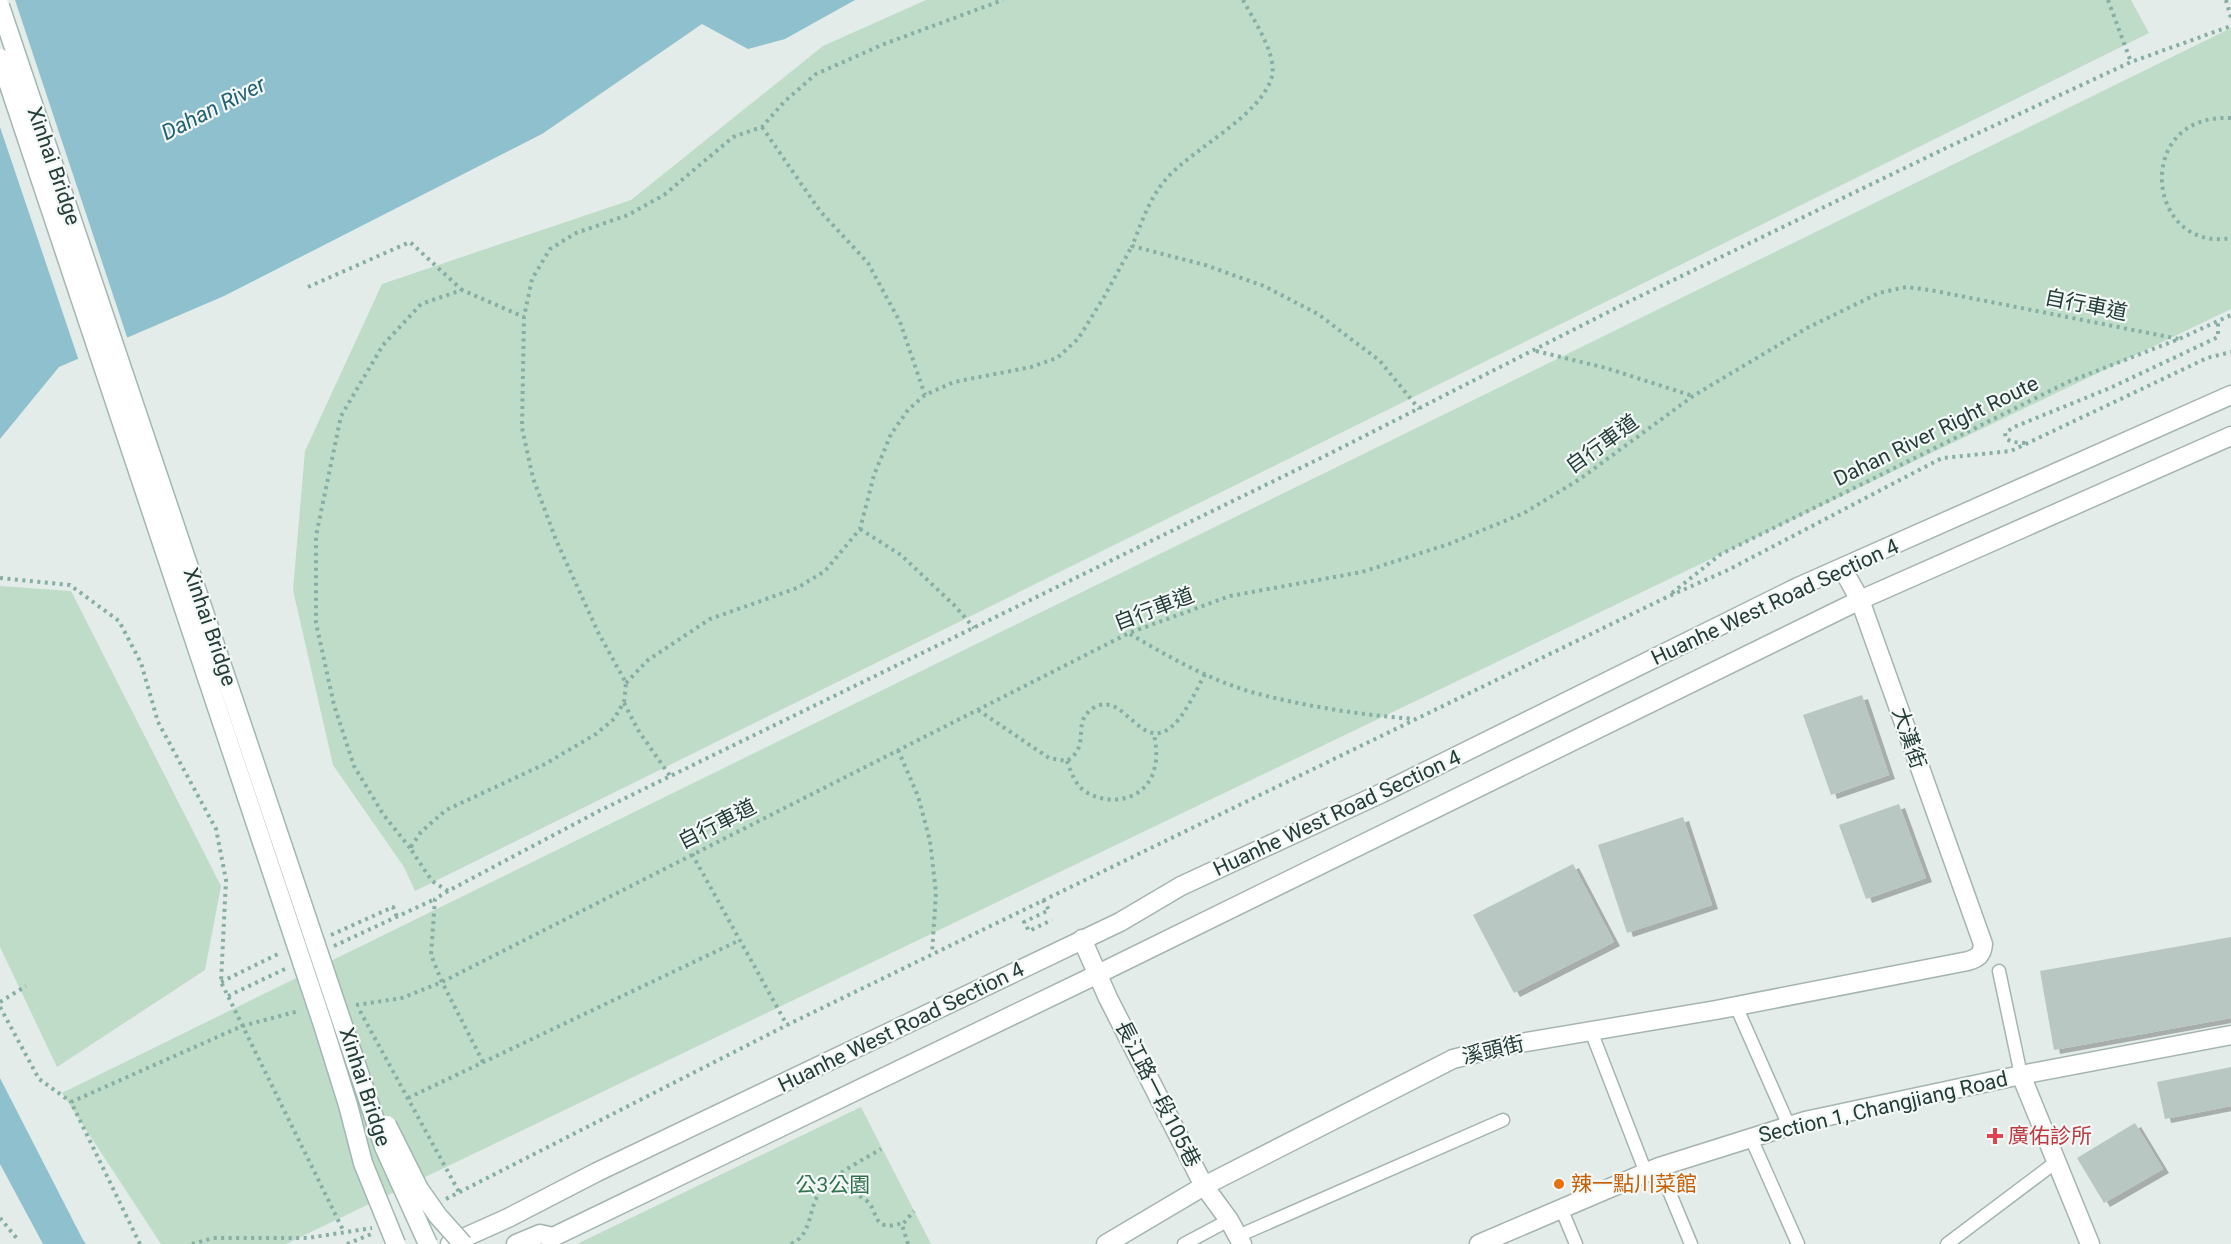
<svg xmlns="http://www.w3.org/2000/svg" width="2231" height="1244" font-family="Roboto,'Noto Sans TC',sans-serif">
<defs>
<filter id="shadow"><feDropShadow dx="6" dy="4" stdDeviation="0" flood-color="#0004"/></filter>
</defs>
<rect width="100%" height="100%" fill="#e3ece9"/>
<path fill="#bedcc8" d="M926,0H2131L2149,33L415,891L404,867L333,765L293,590L305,451L382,284L631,200L823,46Z
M2231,28V309L286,1244H161L62,1093Z
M0,586L71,591L221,886L205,970L57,1067L0,947Z
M861,1107L931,1244H577Z"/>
<path fill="#8fc0ce" d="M0,0H855L785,39L748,49L702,24L542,134L224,296L59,367L0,439Z
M0,1078L83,1240L86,1244H43L0,1164Z"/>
<path fill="#e3ece9" d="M0,0H15L128,340L79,361L0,127Z"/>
<path fill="#b9c7c2" filter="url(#shadow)" d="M1862,695L1889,775L1831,795L1803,715Z
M1899,804L1926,878L1866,899L1839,825Z
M1683,817L1712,905L1627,933L1598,845Z
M1573,864L1614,942L1514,993L1473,915Z
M2231,937V1018L2054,1050L2040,971Z
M2231,1067V1106L2165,1119L2157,1082Z
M2135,1123L2163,1169L2104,1203L2077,1158Z"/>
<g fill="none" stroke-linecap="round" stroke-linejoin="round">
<g stroke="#a6b4b0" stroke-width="15">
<path id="service" d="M1999,971L2021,1075
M1736,1006L1789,1126
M1591,1031L1646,1173
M1751,1138L1798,1244
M1659,1167L1691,1244
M1561,1208L1576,1244
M1238,1236L1503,1120
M1184,1244L1229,1220
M1947,1244L2056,1162"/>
</g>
<g stroke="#a6b4b0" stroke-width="21">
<path id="minor" d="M1082,939L1108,998L1204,1186L1229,1220L1242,1244
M2021,1075L2090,1244
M1106,1244L1204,1186L1453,1059L1509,1045L1716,1010L1968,961C1978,958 1982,955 1983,944L1860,600L1842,568"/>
</g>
<g stroke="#a6b4b0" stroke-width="21">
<path id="tertiary" d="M450,1244L508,1218L597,1172L1120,922L1181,886L1382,793L1798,587L2231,395
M516,1244L540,1234L553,1237L1098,974L1860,600L2231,436
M1479,1244L1659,1167L1805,1121L2021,1075L2231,1035"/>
</g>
<path stroke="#86aea4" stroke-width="4" stroke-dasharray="3 4.5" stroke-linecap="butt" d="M1243,0C1253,19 1277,54 1272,76C1262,115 1195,147 1168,177C1150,196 1142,222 1132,246L1205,265L1264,286L1318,314L1380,361L1419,409
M2108,0L2131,62
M2226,0L2231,18
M2231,118C2132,113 2146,253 2231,238
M762,127L820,211L868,263L900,322L925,395
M308,287L410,242L462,290
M1536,351L1606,368L1693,396
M2025,443L2013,442L2006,439L2005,433L2014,427L2110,388L2218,337V322
M860,529L901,555L954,605L974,628
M0,578L70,585L119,621L141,663L158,722L216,829L226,880L221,982L344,1232
M1672,593L1721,554L2068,382L2179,339L2231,315
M1130,634C1169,657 1211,681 1255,693C1308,707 1362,715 1415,719
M626,683L648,660L710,619L797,588L825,571L860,529L874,475L891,434L908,410L925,395L954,382L1031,367L1057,358L1078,339L1104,297L1132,246
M624,703L638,730L670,776
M978,710L1049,758L1067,761C1093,744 1069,722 1095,707C1127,690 1143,763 1179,719C1189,706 1197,689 1205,674
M898,750L918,796L930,841L936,893L932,953
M1067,761C1071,772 1075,785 1086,792C1110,807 1146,800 1154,770C1158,757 1156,746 1154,734
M410,848L383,814L354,766L334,705L316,623V536L341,416L383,345L421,304L462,290L524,317
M692,854L787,1025
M448,891L432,881L410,848L421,832L446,810L545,764L596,734L614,719L624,702L626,683L598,632L556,540L533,478L522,428L524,317L532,279L550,249L576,233L628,215L664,195L733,137L762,127L784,102L816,74L884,44L1003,0
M1043,900L1049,910L1024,922L1029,931L1052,920
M331,935L393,907L397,917
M334,946L435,899
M221,982L280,953
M228,996L287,968
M0,1002L26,986
M356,1005L402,998L442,982L1129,633L1230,596L1362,572L1449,544L1524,513L1580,479L1693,396L1807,328L1879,293L1906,287L1930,290L2179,339
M0,1007L39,1079L71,1102
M360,1011L459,1192
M483,1062L442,982L431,955L435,899L448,891L599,811L1331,453L1628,302L1946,148L2131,62L2231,26
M408,1098L740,940
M835,1179C844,1189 856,1193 867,1201C879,1211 871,1233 902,1223
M446,1199L787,1025L1667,597L1728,570L1942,458L2011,451L2207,358L2231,352
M0,1218L19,1241
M140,1244L71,1102L242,1026L299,1011
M192,1244L213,1238H308L372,1228
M347,1244L374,1233
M791,1244C813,1234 808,1208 820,1192C831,1176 864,1159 881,1149
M908,1244L902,1225L914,1211"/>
<use href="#service" stroke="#fff" stroke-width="12"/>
<use href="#minor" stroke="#fff" stroke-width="18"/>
<use href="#tertiary" stroke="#fff" stroke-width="18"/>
<g stroke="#a2b7b2" stroke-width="21" stroke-linecap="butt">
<path id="secondary-bridge" d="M0,6L384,1147L428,1244
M0,58L323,1025L348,1105L363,1163L396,1244
M387,1125L419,1189L438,1216L463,1244"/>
</g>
<use href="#secondary-bridge" stroke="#fff" stroke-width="18"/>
</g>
<path fill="#e0444e" stroke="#f4f9f7" stroke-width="2" d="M1992 1127h6v6h6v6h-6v6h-6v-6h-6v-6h6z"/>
<circle fill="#e8710a" stroke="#f4f9f7" stroke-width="2" cx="1559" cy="1184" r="6"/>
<g text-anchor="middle" stroke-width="4.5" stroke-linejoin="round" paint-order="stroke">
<g font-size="21" fill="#243d38" stroke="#f4f9f7">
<text transform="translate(54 166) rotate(71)" y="7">Xinhai Bridge</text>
<text transform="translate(2086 305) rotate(11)" y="7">自行車道</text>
<text transform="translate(1936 431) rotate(-26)" y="7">Dahan River Right Route</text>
<text transform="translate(1602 444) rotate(-36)" y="7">自行車道</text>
<text transform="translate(1775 602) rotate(-25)" y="7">Huanhe West Road Section 4</text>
<text transform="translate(1154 609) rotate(-21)" y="7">自行車道</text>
<text transform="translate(210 627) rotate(71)" y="7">Xinhai Bridge</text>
<text transform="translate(1909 738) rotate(71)" y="7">大漢街</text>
<text transform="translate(1337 813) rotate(-25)" y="7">Huanhe West Road Section 4</text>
<text transform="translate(717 824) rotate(-27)" y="7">自行車道</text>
<text transform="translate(901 1027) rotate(-26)" y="7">Huanhe West Road Section 4</text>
<text transform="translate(1493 1050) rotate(-13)" y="7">溪頭街</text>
<text transform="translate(365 1087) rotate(72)" y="7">Xinhai Bridge</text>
<text transform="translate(1158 1094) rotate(63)" y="7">長江路一段105巷</text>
<text transform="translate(1883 1107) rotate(-13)" y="7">Section 1, Changjiang Road</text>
</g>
<g font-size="21" fill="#be3a42" stroke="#f4f9f7" text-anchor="start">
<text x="2008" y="1143">廣佑診所</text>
</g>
<g font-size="21" fill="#c56008" stroke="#f4f9f7" text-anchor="start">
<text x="1571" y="1191">辣一點川菜館</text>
</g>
<g font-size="21" fill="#30724e" stroke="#f4f9f7">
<text x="833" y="1192">公3公園</text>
</g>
<g font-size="22" font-style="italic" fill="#216276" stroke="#f4f9f7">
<text transform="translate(213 108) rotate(-27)" y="8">Dahan River</text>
</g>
</g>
</svg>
